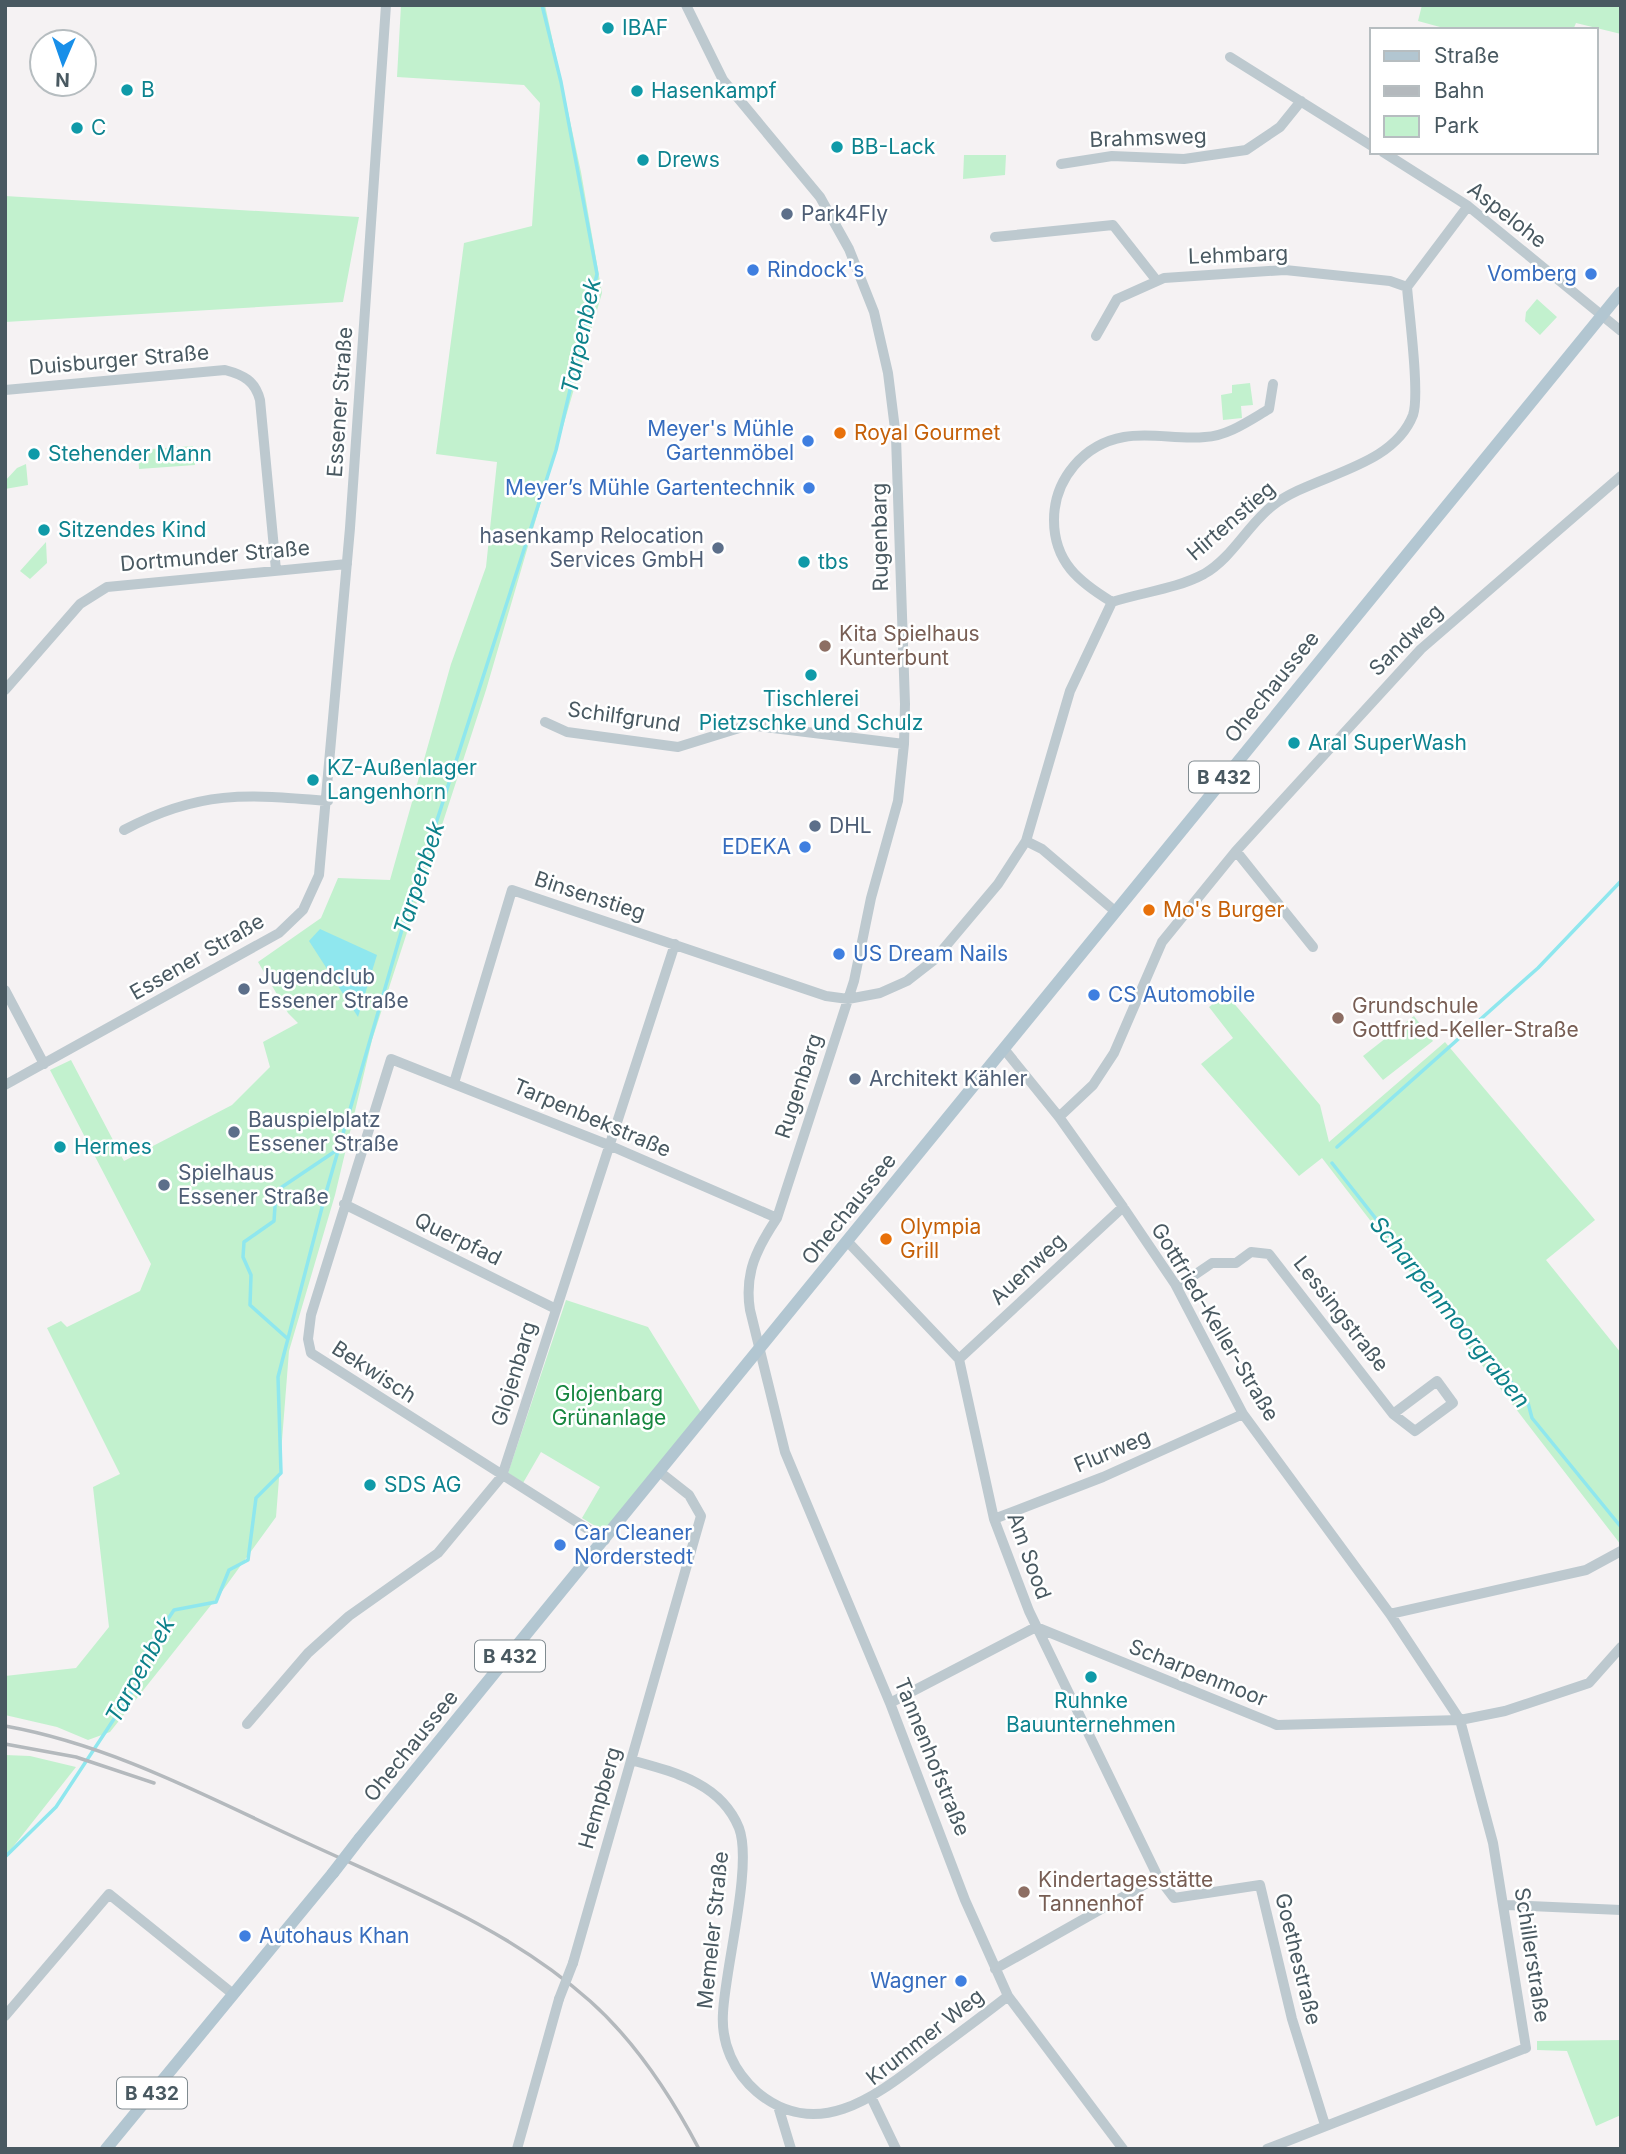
<svg xmlns="http://www.w3.org/2000/svg" width="1626" height="2154" font-family="Inter,sans-serif">
<rect width="100%" height="100%" fill="#f5f2f3"/>
<path fill="#c2f1ce" d="M401,5H545L581,172L602,293L486,690L372,1040L335,1195L289,1351L276,1517L223,1590L110,1732L88,1740L57,1727L5,1715V1676L76,1668L109,1627L93,1487L120,1474L47,1328L61,1321L67,1327L140,1291L151,1264L50,1070L71,1060L124,1161L232,1105L270,1067L263,1042L298,1023L288,1013L258,962L321,918L338,878L390,880L451,664L486,567L497,462L436,454L464,243L532,226L540,103L524,85L397,77Z
M1422,5H1621V34L1576,23L1573,30H1451L1418,21Z
M964,155H1006L1005,175L963,179Z
M5,196L359,217L343,302L5,322Z
M1537,299L1557,317L1540,335L1525,321L1526,312Z
M1250,383L1253,405L1241,406L1242,418L1223,420L1221,395L1232,393V385Z
M193,446L195,465L139,469L138,450Z
M26,464L28,485L5,489V481L17,468Z
M46,542L47,563L30,579L20,571Z
M1226,994L1320,1105L1329,1142L1445,1042L1595,1220L1546,1260L1621,1353V1545L1322,1158L1299,1176L1201,1064L1233,1038L1209,1007Z
M1414,1016L1433,1041L1383,1080L1363,1056Z
M566,1300L648,1327L702,1414L605,1532L582,1518L600,1487L541,1452L523,1483L508,1473Z
M5,1755L30,1756L76,1767L5,1857Z
M1621,2040V2115L1596,2126L1567,2051L1537,2050V2041Z"/>
<path fill="#8fe7ee" d="M320,929L377,955L358,1017L309,941Z"/>
<g fill="none" stroke-linecap="round" stroke-linejoin="round">
<path stroke="#8fe7ee" stroke-width="3.5" d="M1337,1147L1538,968L1621,881
M1332,1163L1473,1342L1482,1346L1528,1403L1532,1418L1621,1527
M288,1339L250,1305L251,1275L243,1257L244,1242L274,1221L276,1191L337,1150
M5,1857L56,1807L139,1681V1662L174,1610L216,1602L229,1570L248,1560L256,1498L281,1473L278,1377L325,1196L403,926L556,450L597,274L561,82L542,5"/>
<path stroke="#bdc9cf" stroke-width="10" d="M686,5L723,80L820,197L849,249L874,312L888,373L896,437L905,704L904,744L898,801L871,898L854,981L777,1218C757,1248 744,1273 750,1310L785,1452L890,1703L965,1900L1008,1996L1123,2149
M1230,57L1372,146
M1383,152L1468,206L1621,331
M1061,164L1112,156L1184,159L1246,150L1280,127L1301,101
M995,237L1113,225L1157,281
M1096,336L1117,299L1164,278L1285,270L1390,281L1407,287
M5,390L225,370C244,375 255,381 260,400L276,570
M1112,602C1079,582 1054,562 1054,520C1054,479 1084,444 1124,437C1150,432 1179,440 1205,437C1228,436 1250,420 1269,409L1273,384
M5,690L80,604L107,587L347,564
M545,722L567,732L678,747L749,725L904,744
M124,830C199,790 246,794 328,801
M1026,841L1042,849L1116,912
M1236,851L1313,947
M5,990L44,1064
M1004,1049L1059,1117L1123,1207L1175,1284L1243,1414L1390,1614L1460,1720L1493,1843L1526,2048L1267,2149
M454,1083L512,890L826,996L848,999L880,993L907,981L934,960L998,884L1026,841L1070,691L1112,602C1143,592 1176,589 1204,574C1232,558 1247,526 1272,506C1313,474 1392,469 1413,415C1420,395 1409,313 1407,287L1468,206
M5,1085L279,933L303,910L319,875L350,528L386,5
M1059,1117L1093,1085L1114,1053L1162,942L1236,851L1421,649L1621,476
M344,1204L554,1308
M847,1241L959,1359L994,1519L1029,1611L1158,1877L1174,1898L1260,1885L1292,2019L1325,2125
M1177,1287L1212,1263H1236L1251,1252L1269,1254L1393,1414L1415,1431L1453,1403L1437,1381L1393,1414
M959,1359L1123,1207
M994,1519L1103,1477L1243,1414
M605,1540L311,1353L308,1339L311,1315L391,1059L611,1146L777,1218
M1390,1614L1586,1570L1621,1551
M890,1703L1036,1627L1277,1725L1460,1720L1505,1711L1589,1683L1621,1647
M247,1724L308,1653L349,1616L438,1553L502,1476L675,944
M631,1760C674,1772 721,1783 739,1828C753,1865 725,1968 723,2013C721,2044 734,2072 757,2092C818,2143 877,2095 927,2057C954,2037 981,2017 1008,1996
M1506,1905L1621,1910
M573,1963L701,1516L689,1495L661,1473
M995,1969L1158,1877
M5,2016L109,1894L233,1994
M872,2099L896,2149
M778,2106L791,2149
M517,2149L559,1999"/>
<path stroke="#b2c6d1" stroke-width="12" d="M360,1838L1621,292
M106,2149L333,1873"/>
<path stroke="#b4b9bd" stroke-width="3.5" d="M5,1726C112,1745 207,1797 305,1842C404,1888 507,1927 590,2001C636,2042 670,2094 699,2149
M5,1744L76,1757L154,1783"/>
<path stroke="#bdc9cf" stroke-width="10" d="M559,1999L573,1963"/>
<path stroke="#b2c6d1" stroke-width="12" d="M333,1873L360,1838"/>
</g>
<g fill="#0f9aa8" stroke="#fff" stroke-width="2.5">
<circle cx="608" cy="28" r="7"/>
<circle cx="127" cy="90" r="7"/>
<circle cx="637" cy="91" r="7"/>
<circle cx="77" cy="128" r="7"/>
<circle cx="837" cy="147" r="7"/>
<circle cx="643" cy="160" r="7"/>
<circle cx="34" cy="454" r="7"/>
<circle cx="44" cy="530" r="7"/>
<circle cx="804" cy="562" r="7"/>
<circle cx="811" cy="675" r="7"/>
<circle cx="1294" cy="743" r="7"/>
<circle cx="313" cy="780" r="7"/>
<circle cx="60" cy="1147" r="7"/>
<circle cx="370" cy="1485" r="7"/>
<circle cx="1091" cy="1677" r="7"/>
</g>
<g fill="#5c6f8a" stroke="#fff" stroke-width="2.5">
<circle cx="787" cy="214" r="7"/>
<circle cx="718" cy="548" r="7"/>
<circle cx="815" cy="826" r="7"/>
<circle cx="244" cy="989" r="7"/>
<circle cx="855" cy="1079" r="7"/>
<circle cx="234" cy="1132" r="7"/>
<circle cx="164" cy="1185" r="7"/>
</g>
<g fill="#3f7fe0" stroke="#fff" stroke-width="2.5">
<circle cx="753" cy="270" r="7"/>
<circle cx="1591" cy="274" r="7"/>
<circle cx="808" cy="441" r="7"/>
<circle cx="809" cy="488" r="7"/>
<circle cx="805" cy="847" r="7"/>
<circle cx="839" cy="954" r="7"/>
<circle cx="1094" cy="995" r="7"/>
<circle cx="560" cy="1545" r="7"/>
<circle cx="245" cy="1936" r="7"/>
<circle cx="961" cy="1981" r="7"/>
</g>
<g fill="#e8710a" stroke="#fff" stroke-width="2.5">
<circle cx="840" cy="433" r="7"/>
<circle cx="1149" cy="910" r="7"/>
<circle cx="886" cy="1239" r="7"/>
</g>
<g fill="#8d6e63" stroke="#fff" stroke-width="2.5">
<circle cx="825" cy="646" r="7"/>
<circle cx="1338" cy="1018" r="7"/>
<circle cx="1024" cy="1892" r="7"/>
</g>
<g text-anchor="middle" stroke-width="5" stroke-linejoin="round" paint-order="stroke">
<g fill="#fff" stroke="#808b90" stroke-width="2">
<rect x="1189" y="761.5" width="70" height="31" rx="5"/>
<rect x="475" y="1640.5" width="70" height="31" rx="5"/>
<rect x="117" y="2077.5" width="70" height="31" rx="5"/>
</g>
<g font-size="19" font-weight="bold" fill="#495961">
<text x="1224" y="784">B 432</text>
<text x="510" y="1663">B 432</text>
<text x="152" y="2100">B 432</text>
</g>
<g font-size="21" fill="#0d838f" stroke="#fff" text-anchor="start">
<text x="622" y="35">IBAF</text>
<text x="141" y="97">B</text>
<text x="651" y="98">Hasenkampf</text>
<text x="91" y="135">C</text>
<text x="851" y="154">BB-Lack</text>
<text x="657" y="167">Drews</text>
<text x="48" y="461">Stehender Mann</text>
<text x="58" y="537">Sitzendes Kind</text>
<text x="818" y="569">tbs</text>
<text x="811" y="706" text-anchor="middle">Tischlerei<tspan x="811" dy="24">Pietzschke und Schulz</tspan></text>
<text x="1308" y="750">Aral SuperWash</text>
<text x="327" y="775">KZ-Außenlager<tspan x="327" dy="24">Langenhorn</tspan></text>
<text x="74" y="1154">Hermes</text>
<text x="384" y="1492">SDS AG</text>
<text x="1091" y="1708" text-anchor="middle">Ruhnke<tspan x="1091" dy="24">Bauunternehmen</tspan></text>
</g>
<g font-size="21" fill="#495961" stroke="#fff">
<text transform="translate(1148 138) rotate(-2)" y="7">Brahmsweg</text>
<text transform="translate(1507 215) rotate(38)" y="7">Aspelohe</text>
<text transform="translate(1238 255) rotate(-2)" y="7">Lehmbarg</text>
<text transform="translate(119 360) rotate(-5)" y="7">Duisburger Straße</text>
<text transform="translate(340 402) rotate(-86)" y="7">Essener Straße</text>
<text transform="translate(1231 521) rotate(-41)" y="7">Hirtenstieg</text>
<text transform="translate(880 537) rotate(-91)" y="7">Rugenbarg</text>
<text transform="translate(215 556) rotate(-5)" y="7">Dortmunder Straße</text>
<text transform="translate(1406 640) rotate(-44)" y="7">Sandweg</text>
<text transform="translate(1272 687) rotate(-51)" y="7">Ohechaussee</text>
<text transform="translate(624 717) rotate(8)" y="7">Schilfgrund</text>
<text transform="translate(590 896) rotate(18)" y="7">Binsenstieg</text>
<text transform="translate(197 957) rotate(-30)" y="7">Essener Straße</text>
<text transform="translate(799 1086) rotate(-72)" y="7">Rugenbarg</text>
<text transform="translate(592 1118) rotate(23)" y="7">Tarpenbekstraße</text>
<text transform="translate(849 1209) rotate(-51)" y="7">Ohechaussee</text>
<text transform="translate(458 1239) rotate(26)" y="7">Querpfad</text>
<text transform="translate(1028 1269) rotate(-43)" y="7">Auenweg</text>
<text transform="translate(1341 1314) rotate(52)" y="7">Lessingstraße</text>
<text transform="translate(1215 1322) rotate(59)" y="7">Gottfried-Keller-Straße</text>
<text transform="translate(374 1372) rotate(33)" y="7">Bekwisch</text>
<text transform="translate(514 1374) rotate(-73)" y="7">Glojenbarg</text>
<text transform="translate(1112 1451) rotate(-23)" y="7">Flurweg</text>
<text transform="translate(1029 1556) rotate(70)" y="7">Am Sood</text>
<text transform="translate(1198 1673) rotate(22)" y="7">Scharpenmoor</text>
<text transform="translate(411 1746) rotate(-51)" y="7">Ohechaussee</text>
<text transform="translate(932 1757) rotate(68)" y="7">Tannenhofstraße</text>
<text transform="translate(600 1798) rotate(-74)" y="7">Hempberg</text>
<text transform="translate(713 1930) rotate(-84)" y="7">Memeler Straße</text>
<text transform="translate(1532 1955) rotate(81)" y="7">Schillerstraße</text>
<text transform="translate(1298 1959) rotate(76)" y="7">Goethestraße</text>
<text transform="translate(925 2037) rotate(-38)" y="7">Krummer Weg</text>
</g>
<g font-size="21" fill="#4e5e75" stroke="#fff" text-anchor="start">
<text x="801" y="221">Park4Fly</text>
<text x="704" y="543" text-anchor="end">hasenkamp Relocation<tspan x="704" dy="24">Services GmbH</tspan></text>
<text x="829" y="833">DHL</text>
<text x="258" y="984">Jugendclub<tspan x="258" dy="24">Essener Straße</tspan></text>
<text x="869" y="1086">Architekt Kähler</text>
<text x="248" y="1127">Bauspielplatz<tspan x="248" dy="24">Essener Straße</tspan></text>
<text x="178" y="1180">Spielhaus<tspan x="178" dy="24">Essener Straße</tspan></text>
</g>
<g font-size="21" fill="#366cbe" stroke="#fff" text-anchor="start">
<text x="767" y="277">Rindock's</text>
<text x="1577" y="281" text-anchor="end">Vomberg</text>
<text x="794" y="436" text-anchor="end">Meyer's Mühle<tspan x="794" dy="24">Gartenmöbel</tspan></text>
<text x="795" y="495" text-anchor="end">Meyer’s Mühle Gartentechnik</text>
<text x="791" y="854" text-anchor="end">EDEKA</text>
<text x="853" y="961">US Dream Nails</text>
<text x="1108" y="1002">CS Automobile</text>
<text x="574" y="1540">Car Cleaner<tspan x="574" dy="24">Norderstedt</tspan></text>
<text x="259" y="1943">Autohaus Khan</text>
<text x="947" y="1988" text-anchor="end">Wagner</text>
</g>
<g font-size="21" fill="#c56008" stroke="#fff" text-anchor="start">
<text x="854" y="440">Royal Gourmet</text>
<text x="1163" y="917">Mo's Burger</text>
<text x="900" y="1234">Olympia<tspan x="900" dy="24">Grill</tspan></text>
</g>
<g font-size="21" fill="#785e54" stroke="#fff" text-anchor="start">
<text x="839" y="641">Kita Spielhaus<tspan x="839" dy="24">Kunterbunt</tspan></text>
<text x="1352" y="1013">Grundschule<tspan x="1352" dy="24">Gottfried-Keller-Straße</tspan></text>
<text x="1038" y="1887">Kindertagesstätte<tspan x="1038" dy="24">Tannenhof</tspan></text>
</g>
<g font-size="21" fill="#16863f" stroke="#fff">
<text x="609" y="1401">Glojenbarg<tspan x="609" dy="24">Grünanlage</tspan></text>
</g>
<g font-size="23" font-style="italic" fill="#0c818a" stroke="#fff">
<text transform="translate(581 336) rotate(-78)" y="8">Tarpenbek</text>
<text transform="translate(419 878) rotate(-72)" y="8">Tarpenbek</text>
<text transform="translate(1450 1312) rotate(51)" y="8">Scharpenmoorgraben</text>
<text transform="translate(140 1670) rotate(-61)" y="8">Tarpenbek</text>
</g>
</g>
<rect width="1626" height="2154" fill="none" stroke="#495961" stroke-width="14"/>
<rect x="1370" y="28" width="228" height="126" fill="#ffffff" stroke="#b6bdc0" stroke-width="2"/>
<rect x="1384" y="51" width="35" height="10" fill="#b2c6d1" stroke="#b6bdc0" stroke-width="2"/>
<text x="1434" y="63" font-size="21" fill="#495961">Straße</text>
<rect x="1384" y="86" width="35" height="10" fill="#b4b9bd" stroke="#b6bdc0" stroke-width="2"/>
<text x="1434" y="98" font-size="21" fill="#495961">Bahn</text>
<rect x="1384" y="116" width="35" height="21" fill="#c2f1ce" stroke="#b6bdc0" stroke-width="2"/>
<text x="1434" y="133" font-size="21" fill="#495961">Park</text>
<g transform="translate(63 63) rotate(182)"><circle r="33" fill="#ffffff" stroke="#b6bdc0" stroke-width="2"/>
<path d="M0-5L12 26L0 18L-12 26Z" fill="#188fe9"/>
<text y="-10" font-size="19" font-weight="bold" text-anchor="middle" fill="#495961">N</text>
</g>
</svg>
